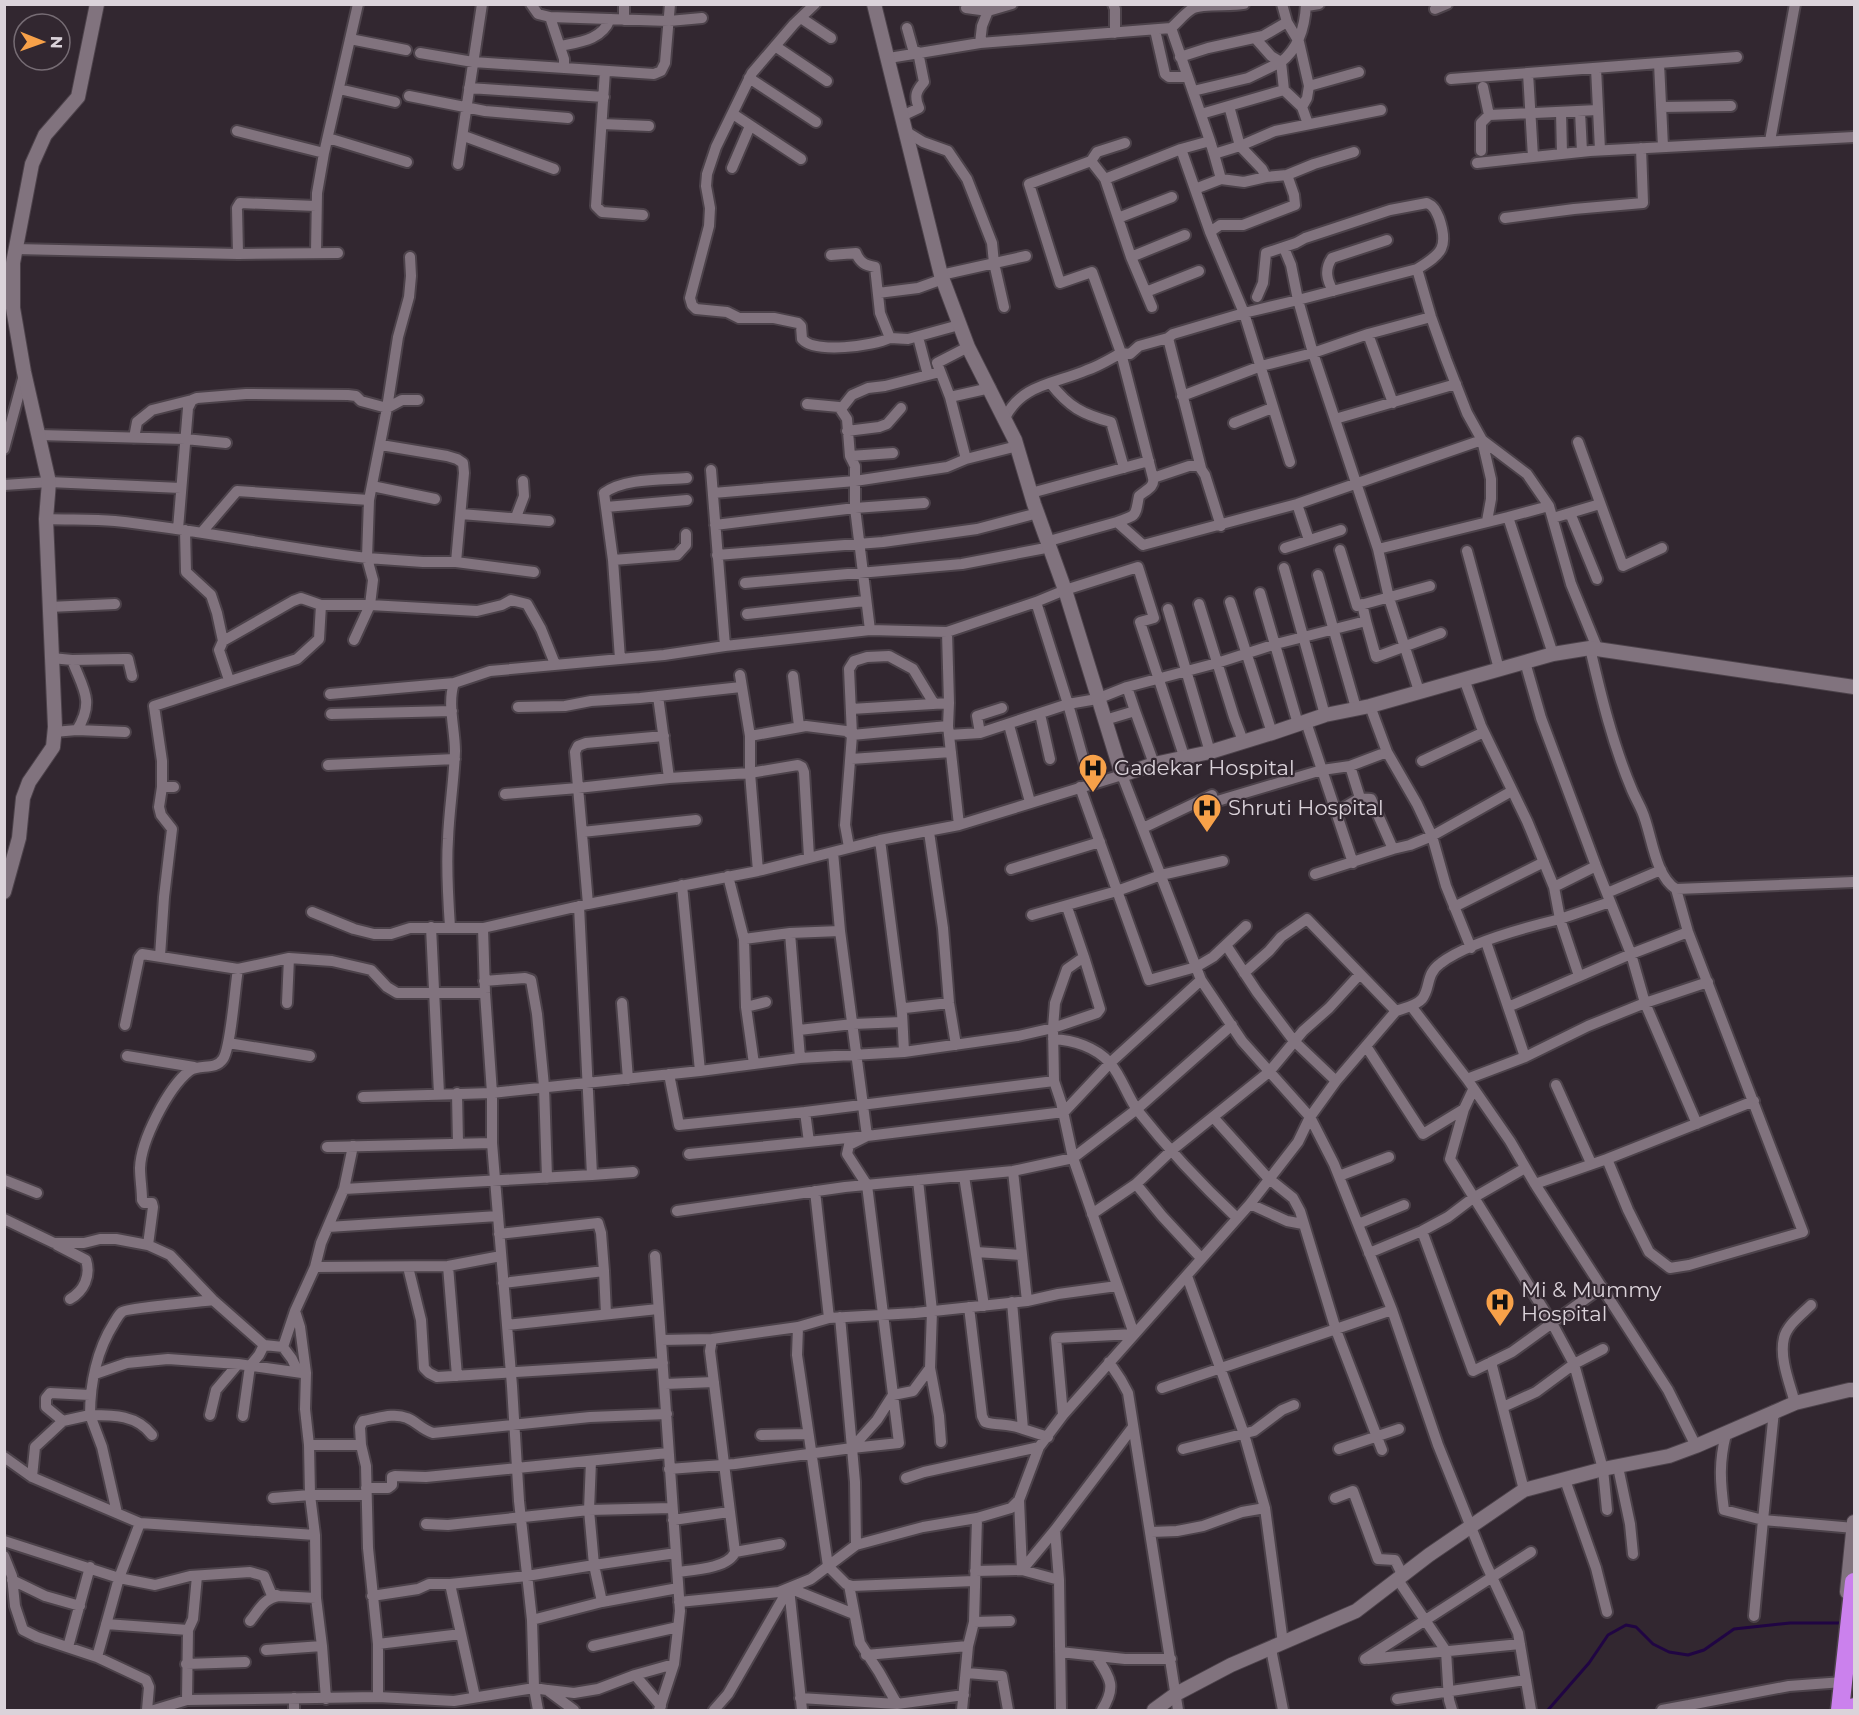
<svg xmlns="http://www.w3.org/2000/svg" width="1859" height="1715" font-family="Montserrat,sans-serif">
<rect width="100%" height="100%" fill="#322730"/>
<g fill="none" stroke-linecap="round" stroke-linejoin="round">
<path stroke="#200543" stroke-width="3" d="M1548,1710L1589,1663L1608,1635L1626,1625L1636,1627L1653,1644L1669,1652L1688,1655L1704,1650L1734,1629L1790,1623H1841"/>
<g stroke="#4c424a" stroke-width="14">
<path id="street" d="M531,4L538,14L550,17L669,21L702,18
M815,4L794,24L752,73L716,147L707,174L706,186L710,208L709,226L690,298L692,305L696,309L727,312L739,318H774L798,323L801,326L802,339C815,354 873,346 890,338L880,313L875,267C865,265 860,263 856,253L831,255
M1113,4L1115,9V33
M1282,4L1287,22
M1306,4C1305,27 1299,48 1281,62L1284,90L1302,107L1308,124
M1307,6L1319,4
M966,8L988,11L1012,4
M1435,9L1447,4
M550,17L564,59V68
M801,18L831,38
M624,20V4
M907,28L914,53
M1155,30L1165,74L1169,77H1188
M1255,38L1271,56L1281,62
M350,39L406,50
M980,43L982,26L988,11
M560,46C580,42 602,40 610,19
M775,46L827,81
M420,53L473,62L654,74L661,71L665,63L670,4
M1180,57L1208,48L1263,36L1287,22L1299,42L1309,86
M889,58L980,43L1171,28
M1659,63L1663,147
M1596,68L1600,150
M605,71L596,206L602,212L643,215
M1528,73L1533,157
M749,78L816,122
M1451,79L1737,57
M1483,87L1489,115
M469,88L604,97
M339,89L395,102
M1193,91L1248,78L1281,62
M409,96L485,111L568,118
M1302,107L1307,98L1309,86L1359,72
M1661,107L1731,106
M1580,111L1582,152
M1561,112L1562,154
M733,114L801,159
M1201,114L1284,90
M902,116L919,108C914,96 916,91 924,82L918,52
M602,124L649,126
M237,131L324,153L358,4
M905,131L923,142L948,151L967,179L992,243L994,263L1004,307
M464,136L554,169
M328,138L407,162
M1210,141L1214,154L1240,146L1275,131L1381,110
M1770,141L1795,4
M1181,149L1210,232L1244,313L1298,300L1313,353L1378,549L1389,598L1419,691
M1481,151V123L1489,115L1598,110
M1214,154L1221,179
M1091,161L1097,152L1125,143
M1477,163L1590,151L1854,137
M458,164L482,4
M732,168L750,126
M1287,175L1314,164L1354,152
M1105,179L1181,149L1210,141L1171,28C1178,22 1185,13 1192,9C1202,3 1231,7 1244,4
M1195,189L1221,179L1244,182L1266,177
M1118,218L1172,197
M1505,218L1574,209L1643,203L1641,148
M1210,232L1220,225H1243L1295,205L1294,195L1287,175L1266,177L1262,169L1240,146L1229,106
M1284,248L1291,265L1298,300L1417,269L1431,317L1446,359L1467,413L1482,440L1491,479V499L1487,521
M15,249L238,254L338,253
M316,252L317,193L324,153
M238,254L237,208L240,203L316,206
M410,257L411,276L409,297L398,337L387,408L369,500L367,558L423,562H456L534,572
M1131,257L1185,235
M941,275L1026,256
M1333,291C1327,280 1324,270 1332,258L1387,240
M1146,292L1199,271
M878,293L918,288L943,279
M1257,297L1263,283L1266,253L1296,243L1305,238L1390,210L1427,203C1434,206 1436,211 1439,218C1449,247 1442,254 1417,269
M1368,334L1393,403
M918,337L928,375
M890,338L908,339L959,325
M1168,338L1139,346L1130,354L1121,353L1153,478L1189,466H1199L1205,475L1221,526
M968,347L937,363L950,397L966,459L1017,446
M1051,384C1069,407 1082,414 1111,422L1124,468
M1182,396L1261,366L1313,353L1368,334L1431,317
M950,397L990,388
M807,404L839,407L847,419L850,456L893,453
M841,409L852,395L868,388L885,386L940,372
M1335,419L1456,384
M1004,420C1020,384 1055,384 1087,370C1099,366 1110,359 1121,353L1092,272L1060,283L1029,184L1091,161L1105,179L1131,257L1152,307
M1234,423L1272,408
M847,431L879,427L887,424L901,408
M39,435L185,439L226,443
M134,438L137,422L152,410L192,400
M1578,442L1623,566L1662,548
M381,445L447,456L457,459L463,463L464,473L456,562
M4,449L24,375
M850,456L855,466V508L870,630L947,632L1036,602L1065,590L1138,567L1154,618L1140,622L1184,756
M1201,468L1168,338L1173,334L1244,313L1290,462
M711,470L725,646
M4,485L49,482L181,488
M372,486L435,499
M713,493L855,481L947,467L966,459
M1031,493L1149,461
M1297,504L1309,540
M606,507L687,500
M1570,513L1597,579
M461,514L549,521
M516,517L524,496L523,481
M1508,517L1549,506
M1553,518L1600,504
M46,519C69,520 92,519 115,521C200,530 282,548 367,558L373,580L370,605L477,611L502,605L511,600L527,604L541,629L555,664
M1117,522C1138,515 1135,516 1139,496C1146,490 1155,487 1153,478
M715,525L855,508L924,503
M178,529L188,408L192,400L197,398L246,394L348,395L356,396L361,401L387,408L402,400H418
M185,530L186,572L211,595L217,613L223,641
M202,532L237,491L369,500
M1049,541L1117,522L1143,545L1297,504L1482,440L1527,474L1549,506L1571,584L1598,650
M1285,548L1341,530
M1378,549L1508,517L1553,654
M1340,550L1357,606L1430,586
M1467,551L1499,669
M717,555L883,542L977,529L1038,513
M613,560L677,555L686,545V534
M1284,568L1325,715
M1318,575L1356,708
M745,583L962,564L1051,547
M1260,593L1298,724
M1036,602L1068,704L1097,699L1127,687L1217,663L1276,644L1366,621L1362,604
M1230,602L1272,733
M1199,604L1234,717L1243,741
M49,607L115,604
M1168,609L1210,752
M747,614L865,601
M1366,621L1376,657L1441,633
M947,632L949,703
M1590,648C1601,696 1613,745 1632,790C1635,797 1639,804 1642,811C1652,834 1654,875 1676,889L1688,932L1803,1232L1689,1265L1670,1268L1649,1252L1628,1210L1607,1159L1754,1101
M52,658L72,660L124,659H128L132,676
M620,659L613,560L604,493C624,478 662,480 687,478
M740,675L750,736
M793,676L799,726
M229,680L219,650L223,641L293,601L301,598L321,605
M1127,687L1135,711
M330,694L454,683
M658,696L669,778
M1370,706L1387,752L1417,804L1432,836L1446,886L1471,948
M518,707L565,706L591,701L640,698L741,687
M851,709L949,703L948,726L959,825
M331,714L452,711
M1040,714L1050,759
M1105,720L1135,711L1154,764
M1306,722L1353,863
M1009,725L1030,802
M77,730L125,732
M54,732L77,730C95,701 83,689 72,660
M980,733L977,716L1002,708
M949,735L980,733L1068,704L1090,783
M851,759L951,752
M1422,761L1484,732
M328,765L455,759
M174,787H162V761L154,706L297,659L319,639L321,605H370L354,640
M1080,787L1149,980L1196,967L1213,957L1246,926
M505,794L578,788L669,778L750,773L798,765L802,767L804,772L809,857
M1360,798L1371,799L1393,849
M1336,812L1360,798L1350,766
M1143,828L1212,795L1214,802L1322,770L1350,766L1387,752
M582,832L696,820
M929,832L943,928L949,1003L956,1045
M880,840L902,1012L904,1052
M849,847L845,825L852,735L849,669L854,661L867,657L889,656L913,669L933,702
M833,852L840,931L867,1136
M1011,869L1100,842
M758,871L750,773V736L806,726L846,731L852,735L948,726
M1315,874L1393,849L1410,845L1432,836L1512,791
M728,876L744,939L746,1007L754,1064
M682,885L700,1071
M1554,887L1596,866
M1676,889L1854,882
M1607,893L1661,870
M588,904L575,752L578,746L586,743L664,736
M1067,907L1084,957
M1454,907L1544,862
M312,912L354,929L374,934H391L410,928H483
M1032,915L1117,891L1161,875L1223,861
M431,927L439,1094
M450,927C448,898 446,868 448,839C449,810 454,781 455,751C455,729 447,704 454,683L490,671L664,655L725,646L870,630
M790,933L800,1058
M744,939L790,933L840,931
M1486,942L1525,1057
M1226,945L1257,992L1294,1041L1336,1081
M160,956L164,897L172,829L161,815L159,807L162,787
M1244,973L1269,951L1281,937L1307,919L1396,1011
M1579,976L1560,919L1610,902
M484,981L525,978L531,980L537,1014L544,1086L547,1178
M287,1003L289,958
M622,1003L628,1079
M1411,1006L1467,1079L1510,1141L1535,1184L1668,1390L1696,1446
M746,1007L766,1002
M1508,1007L1631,954L1688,932
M902,1012L905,1008L949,1003
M125,1025L139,958L142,954L238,969L289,958L332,961L371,970L387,987L397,993H485
M799,1030L853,1024L902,1022
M1053,1039C1073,1040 1096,1047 1110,1063C1122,1077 1127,1096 1138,1111C1168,1149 1202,1185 1237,1218
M228,1043L310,1056
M1366,1046L1423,1134L1464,1109
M127,1056L194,1067
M669,1074L679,1125L805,1112L809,1142
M1467,1079L1525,1057L1588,1026L1645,1003L1631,954L1596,866L1541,718L1525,662
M1556,1085L1591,1163
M1473,1090L1464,1109L1450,1159L1552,1323L1574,1364L1603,1469L1607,1510
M457,1093L458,1144
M363,1097L492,1093L700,1071L800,1058L904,1052L1018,1036L1053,1028L1055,1003L1067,969L1084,957L1100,1009L1097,1013L1053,1028L1054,1081L1061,1102L1073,1158L1134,1334L1056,1338L1063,1415
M805,1112L1054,1081
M1213,1117L1268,1178L1293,1198L1300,1211L1336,1330L1382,1450
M1697,1124L1645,1003L1708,982
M867,1136L849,1145L847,1154L867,1185L899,1443L852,1448L855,1482L856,1545L923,1527L977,1518L1011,1508L1019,1500L1039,1447L1063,1415L1250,1204L1298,1142L1310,1117L1336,1081L1396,1011C1404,1008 1416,1006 1422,999C1431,988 1425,974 1441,963C1467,943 1527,927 1560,919L1554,887L1527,821L1481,726L1464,679
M327,1147L492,1143
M689,1154L867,1136L1064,1112L1110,1063L1201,980
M1013,1171L1027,1301
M592,1175L633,1172
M964,1176L984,1306
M1339,1176L1389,1157
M4,1180L37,1193
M918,1180L932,1311L930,1368L939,1416L941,1442
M1136,1184L1162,1216L1201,1258
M1535,1184L1607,1159
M344,1189L592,1175L579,906
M815,1191L829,1318
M1250,1204L1287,1221L1303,1224
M677,1211L845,1187L1013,1171L1073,1158L1137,1109L1232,1025
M1092,1214L1136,1184L1172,1150L1269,1072L1303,1031L1329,1008L1360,974
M4,1219L54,1243H84L100,1239H116L148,1245L170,1255L213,1300L264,1345L283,1347L292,1359L298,1372
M1358,1224L1404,1205
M328,1227L498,1216
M1422,1231L1473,1371L1512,1352L1602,1287
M499,1234L598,1223L601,1233L604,1271L503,1283
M57,1245L86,1260C91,1276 84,1291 70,1299
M148,1245L153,1207L152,1203H144L142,1200C142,1189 140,1179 140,1168C141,1140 168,1088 189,1071C199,1063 215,1071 223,1059C231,1047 235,986 238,969
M976,1252L1021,1255
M1369,1253L1422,1231L1448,1217L1473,1198L1525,1168
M655,1256L680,1611L674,1664L659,1710
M448,1266L457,1376
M315,1267L448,1266L501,1256
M408,1267L421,1320L424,1368L429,1373L437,1377L663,1363
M604,1271L606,1314
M1187,1276L1244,1434L1265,1508L1283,1643
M1012,1302L1023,1429L1048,1437
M969,1307L982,1416L985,1422C998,1426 1009,1423 1023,1429
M840,1317L852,1448
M507,1325L658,1309
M798,1327L797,1355L828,1566L846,1584L852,1586L974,1581
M661,1340L712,1339L798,1327L829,1318L915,1313L1027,1301L1058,1294L1117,1286
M283,1347L295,1311L315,1267L321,1243L344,1189L353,1146
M1109,1362L1121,1380L1128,1393L1178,1710
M1491,1362L1524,1490
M95,1374L127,1363L168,1359L238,1364L302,1373
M665,1384L714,1382
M1162,1388L1392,1310
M90,1395L50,1393L46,1398V1407L63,1421L90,1415L102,1447L117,1513
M1795,1403C1790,1384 1779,1358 1784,1338C1787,1325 1802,1314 1811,1305
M1503,1407L1536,1392L1574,1364L1603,1349
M1774,1411L1763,1520L1854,1528
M210,1415L216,1390L238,1364
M243,1416L250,1366L259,1355L264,1345
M1726,1434C1719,1462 1720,1481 1724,1510L1763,1520L1754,1616
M152,1435C137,1415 114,1415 90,1415C90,1384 97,1350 114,1323C116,1320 119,1314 122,1312C126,1308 200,1302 213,1300
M761,1435L808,1434
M309,1445H361L366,1466L368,1548L378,1644V1697
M361,1445L360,1427L363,1421C377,1419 393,1412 407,1418C417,1422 421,1429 433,1433L590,1417L667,1414
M1183,1449L1254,1431L1282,1410L1294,1405
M1339,1449L1399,1429
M4,1457L32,1477L140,1523L315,1535
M591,1461L589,1510L594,1565L676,1553
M1618,1467L1630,1524L1633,1554
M669,1469L735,1464L852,1448L877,1420L893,1395L913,1391L930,1368
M32,1477L35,1447L63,1421
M906,1478L924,1472L1039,1447
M1565,1480L1596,1568L1607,1612
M366,1488H388L392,1485V1477L395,1476L426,1477L668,1453
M273,1498L310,1495H366
M1335,1498L1353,1491L1378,1559L1395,1560L1403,1576
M1019,1500L1022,1570L1059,1580
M673,1520L729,1512
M426,1524L448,1525L589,1510L672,1508
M1055,1530L1059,1580L1061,1710
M1151,1532L1177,1531L1203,1526L1242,1512L1265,1508
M4,1541L119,1578L155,1585L190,1576L250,1572L264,1576L271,1593L279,1596L316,1598
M735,1552L780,1544
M4,1556L12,1576L15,1606L23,1630L37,1637L97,1657L146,1680L149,1687L147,1710
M975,1571L1022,1570L1055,1530L1133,1427
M678,1572C694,1570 729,1568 735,1552L710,1351L712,1339
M12,1580L45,1596L80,1606
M1398,1580L1446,1651L1449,1700L1452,1710
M450,1584L475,1697
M849,1585L860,1643L879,1672L897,1704L964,1695
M789,1588L802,1710
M789,1588L854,1614
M372,1596L418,1589L429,1584H450L527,1576L594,1565L602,1602L532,1620
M602,1602L678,1588
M679,1602L779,1592L811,1579L856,1545
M250,1621C259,1610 264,1598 279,1596
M974,1622L1010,1621
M106,1624L188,1630L193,1619L197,1576
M378,1644L461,1634
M322,1646L326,1699
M593,1646L678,1627
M68,1647L90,1567
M1271,1649L1283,1710
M266,1650L322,1646L316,1598L315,1535L310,1495L309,1445L305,1409L306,1373L300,1327L295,1311
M1060,1652L1125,1659H1171
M866,1655L968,1646
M1096,1656C1110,1678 1117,1686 1102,1710
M97,1657L119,1578L140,1523
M1365,1659L1531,1552
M1368,1659L1520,1644
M186,1664L245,1662
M967,1673L1002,1676L1008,1710
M635,1675L661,1706
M548,1690L574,1693L598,1689L635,1675L674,1664
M800,1698L897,1704
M1397,1699L1526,1680
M187,1700L188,1630
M154,1710L187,1700L378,1697L454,1701L534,1688L547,1690L574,1710
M294,1710V1698
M538,1710L534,1688L532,1620L519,1501L512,1386L492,1143V1093L485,993L483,928L588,904L758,871L880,840L959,825L1122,775L1201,980L1242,1041L1310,1117L1334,1164L1392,1310L1438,1445L1485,1562L1518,1633L1531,1710
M714,1710L728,1694L789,1588
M962,1710L968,1646L974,1622L977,1518
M1662,1710L1689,1705
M1690,1710L1689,1705L1789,1686L1843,1682"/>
</g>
<g stroke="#4c424a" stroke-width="16">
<path id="secondary" d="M874,4L941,275L968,347L1015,440L1034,504L1065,590L1122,775L1154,764L1210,752L1272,733L1325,715L1370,706L1553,654L1590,648L1854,687
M4,892L19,838L23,798L29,782L53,747L55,727L46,519L49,482L24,372L13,308V263L32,164L45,135L78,97L97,4
M1847,1592L1854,1522
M1154,1710L1176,1694L1231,1665L1356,1611L1429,1555L1524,1490L1603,1469L1669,1456L1696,1446L1795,1403L1849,1390H1854"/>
</g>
<g stroke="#4c424a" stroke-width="21">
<path id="highway" d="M1840,1710L1854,1582
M1854,1710V1707"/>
</g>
<use href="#street" stroke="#81737e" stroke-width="10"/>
<use href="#secondary" stroke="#81737e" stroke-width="14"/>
<use href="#highway" stroke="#cb81ed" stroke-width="18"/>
</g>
<defs>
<g id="hospital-pin" transform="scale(1.5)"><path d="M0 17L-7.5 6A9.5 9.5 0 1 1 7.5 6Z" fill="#f7a149" stroke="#322730"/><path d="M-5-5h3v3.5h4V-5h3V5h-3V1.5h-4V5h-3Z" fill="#111"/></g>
</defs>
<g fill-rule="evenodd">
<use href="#hospital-pin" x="1093" y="768"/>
<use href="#hospital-pin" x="1207" y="808"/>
<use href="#hospital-pin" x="1500" y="1302"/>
</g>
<g text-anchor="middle" stroke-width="4.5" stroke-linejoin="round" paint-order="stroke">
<g font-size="21" fill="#dbd3da" stroke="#322730" text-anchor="start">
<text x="1114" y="775">Gadekar Hospital</text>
<text x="1228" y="815">Shruti Hospital</text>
<text x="1521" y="1297">Mi &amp; Mummy<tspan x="1521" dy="24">Hospital</tspan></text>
</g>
</g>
<rect width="1859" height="1715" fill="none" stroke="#dbd3da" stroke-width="12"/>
<g transform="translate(42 42) rotate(91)"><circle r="28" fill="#322730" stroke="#766c74" stroke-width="1.5"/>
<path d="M0-4.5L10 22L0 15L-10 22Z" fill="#f7a149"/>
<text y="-9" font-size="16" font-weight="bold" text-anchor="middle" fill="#dbd3da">N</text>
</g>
</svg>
